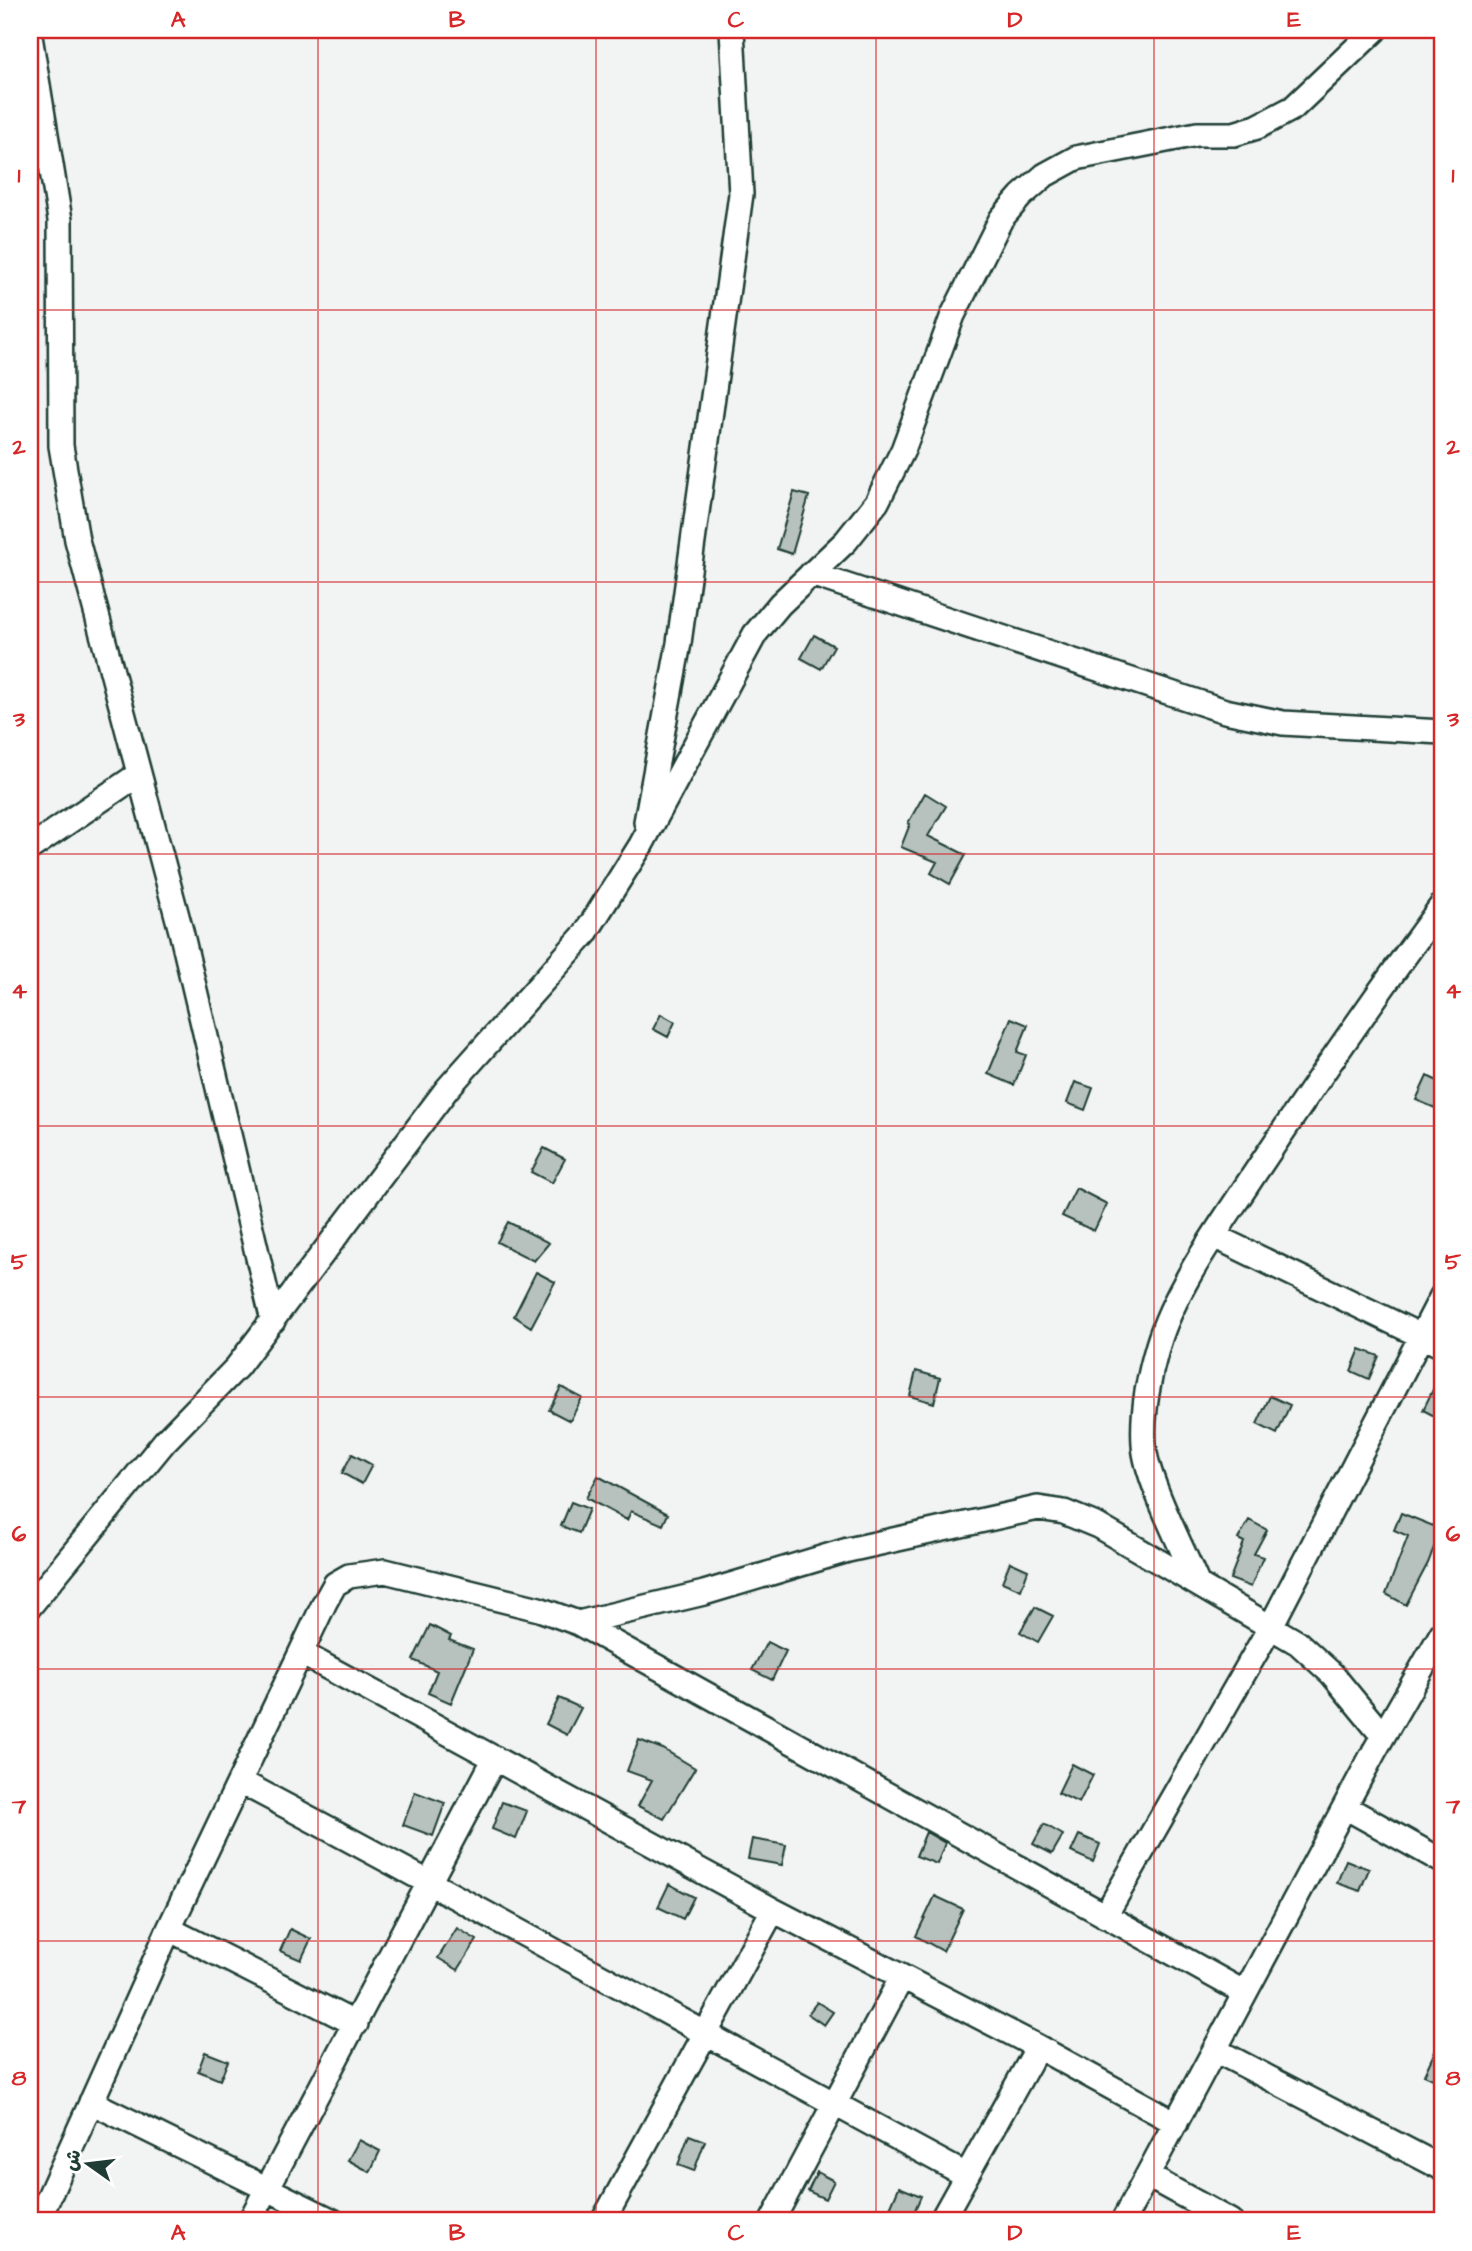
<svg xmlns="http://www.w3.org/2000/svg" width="1472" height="2251" font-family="'Architects Daughter','Playpen Sans Arabic',sans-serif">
<rect width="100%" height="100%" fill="#f2f3f3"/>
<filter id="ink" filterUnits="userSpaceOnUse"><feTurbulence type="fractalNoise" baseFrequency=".0143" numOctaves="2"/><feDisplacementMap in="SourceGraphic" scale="14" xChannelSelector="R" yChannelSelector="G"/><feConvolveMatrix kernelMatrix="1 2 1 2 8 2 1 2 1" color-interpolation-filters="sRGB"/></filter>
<g filter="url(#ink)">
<path fill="#b7c1bd" stroke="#1f3d34" stroke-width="2" d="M794,492L809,496L792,554L777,549Z
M814,635L834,646L821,669L801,658Z
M925,793L946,806L928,836L966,855L950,884L931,873L937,862L901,847L910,824L908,823Z
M661,1014L675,1022L668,1037L653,1029Z
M1011,1018L1028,1025L1017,1052L1026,1055L1014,1085L988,1074Z
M1427,1076L1442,1083V1093L1435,1108L1416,1100Z
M1075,1082L1093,1088L1085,1110L1067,1103Z
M544,1148L565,1159L552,1183L531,1172Z
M1076,1188L1107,1204L1094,1231L1062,1216Z
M508,1222L549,1243L534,1261L497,1242Z
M536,1272L555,1282L531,1327L514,1316Z
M1360,1349L1379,1356L1369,1379L1351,1371Z
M916,1371L940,1378L934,1403L910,1396Z
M1442,1371V1420L1423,1410Z
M561,1387L582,1398L570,1421L549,1410Z
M1270,1396L1290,1405L1277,1434L1257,1424Z
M352,1454L372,1465L362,1484L342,1473Z
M598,1476L668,1514L663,1525L631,1511L627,1520L586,1498Z
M571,1502L589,1509L579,1533L561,1526Z
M1401,1513L1441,1529L1428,1563L1406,1605L1386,1594L1408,1536L1394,1530Z
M1249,1520L1267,1530L1254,1554L1263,1557L1251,1587L1230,1579L1244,1542L1238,1539Z
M1010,1562L1028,1570L1021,1590L1002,1582Z
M1035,1607L1053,1616L1038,1642L1020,1632Z
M430,1625L451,1636L449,1640L473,1649L451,1703L428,1693L437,1671L413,1660Z
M767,1642L786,1651L772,1680L752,1670Z
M559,1698L581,1708L567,1735L546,1724Z
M639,1740L663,1749L695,1768L664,1819L638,1806L652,1780L627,1771Z
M1072,1764L1093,1775L1079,1803L1058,1793Z
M415,1792L445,1803L433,1836L403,1825Z
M502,1802L527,1811L516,1839L492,1829Z
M1044,1824L1063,1835L1052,1854L1033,1844Z
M926,1832L945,1843L937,1864L916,1856Z
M1079,1835L1100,1844L1093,1862L1071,1852Z
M752,1839L786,1845L782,1865L748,1859Z
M1346,1860L1369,1869L1360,1891L1337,1883Z
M669,1884L694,1897L683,1919L658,1907Z
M935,1896L963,1909L943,1951L916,1936Z
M457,1928L477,1940L458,1970L438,1958Z
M290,1929L311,1939L301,1960L280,1951Z
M817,2002L833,2012L824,2025L808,2014Z
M1442,2036V2083L1424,2075Z
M205,2052L228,2061L220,2080L198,2071Z
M689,2135L705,2141L694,2171L678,2165Z
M359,2140L380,2151L370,2172L348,2160Z
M817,2172L834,2181L825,2199L808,2191Z
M899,2187L921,2196L912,2217L890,2208Z"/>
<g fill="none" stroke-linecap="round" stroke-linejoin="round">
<g stroke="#1f3d34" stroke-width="28">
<path id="minor" d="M30,36L60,220L61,446L77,540L181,931L273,1321
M811,574L1225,711L1283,723L1442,732
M646,822L679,643L741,194L732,30
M30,848L139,774
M1214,1236L1442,1346
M1197,1583C1183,1549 1145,1477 1144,1444C1142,1413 1149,1375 1158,1345C1175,1288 1219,1228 1251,1179C1313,1086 1376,995 1442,905
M30,1606L165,1441L237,1367L447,1089L585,934L641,845L755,634L780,604L846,541L877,502L903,450L953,315L1001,219L1021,196L1045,175L1076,158L1197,134H1234L1257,127L1293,108L1375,30
M578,1623L704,1593L848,1550L1038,1508L1064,1512L1098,1526L1298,1643L1332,1674L1383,1736
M303,1654L773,1910L1038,2047L1176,2123
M241,1782C484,1910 724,2045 966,2175
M1345,1807L1442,1861
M1105,1916L1271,1626L1442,1296
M169,1929L356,2024
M1215,2050L1442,2168
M91,2102L333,2221
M1148,2176L1230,2221
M38,2221L169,1929L325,1602L335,1584L349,1576L385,1571L539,1609L578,1623L1245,1993
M250,2221L495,1758
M603,2221L773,1910
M772,2221L902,1977
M941,2221L1038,2047
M1123,2221L1375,1750L1442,1633"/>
</g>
<use href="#minor" stroke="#fff" stroke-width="23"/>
</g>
</g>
<path fill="none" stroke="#d62828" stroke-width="2" stroke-opacity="0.55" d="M318,30V2221M596,30V2221M876,30V2221M1154,30V2221M30,310H1442M30,582H1442M30,854H1442M30,1126H1442M30,1397H1442M30,1669H1442M30,1941H1442"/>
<rect width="1472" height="2251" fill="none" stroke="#fff" stroke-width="77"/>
<g transform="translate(88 2164) rotate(284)" stroke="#ffffff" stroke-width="5" paint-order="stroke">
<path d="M0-5L12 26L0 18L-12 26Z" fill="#1f3d34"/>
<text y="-10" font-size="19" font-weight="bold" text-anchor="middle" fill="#1f3d34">ش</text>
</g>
<rect x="38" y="38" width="1396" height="2174" fill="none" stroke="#d62828" stroke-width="2.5"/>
<g font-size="23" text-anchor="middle" font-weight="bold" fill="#d62828">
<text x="178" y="27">A</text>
<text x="457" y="27">B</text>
<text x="736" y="27">C</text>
<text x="1015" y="27">D</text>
<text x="1294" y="27">E</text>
<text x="19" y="182">1</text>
<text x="1453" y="182">1</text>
<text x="19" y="454">2</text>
<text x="1453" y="454">2</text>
<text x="19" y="726">3</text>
<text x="1453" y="726">3</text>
<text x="19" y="998">4</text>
<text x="1453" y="998">4</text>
<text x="19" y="1269">5</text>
<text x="1453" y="1269">5</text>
<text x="19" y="1541">6</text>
<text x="1453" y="1541">6</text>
<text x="19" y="1813">7</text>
<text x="1453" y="1813">7</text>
<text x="19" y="2085">8</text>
<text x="1453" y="2085">8</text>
<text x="178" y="2240">A</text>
<text x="457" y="2240">B</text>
<text x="736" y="2240">C</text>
<text x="1015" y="2240">D</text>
<text x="1294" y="2240">E</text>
</g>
</svg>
